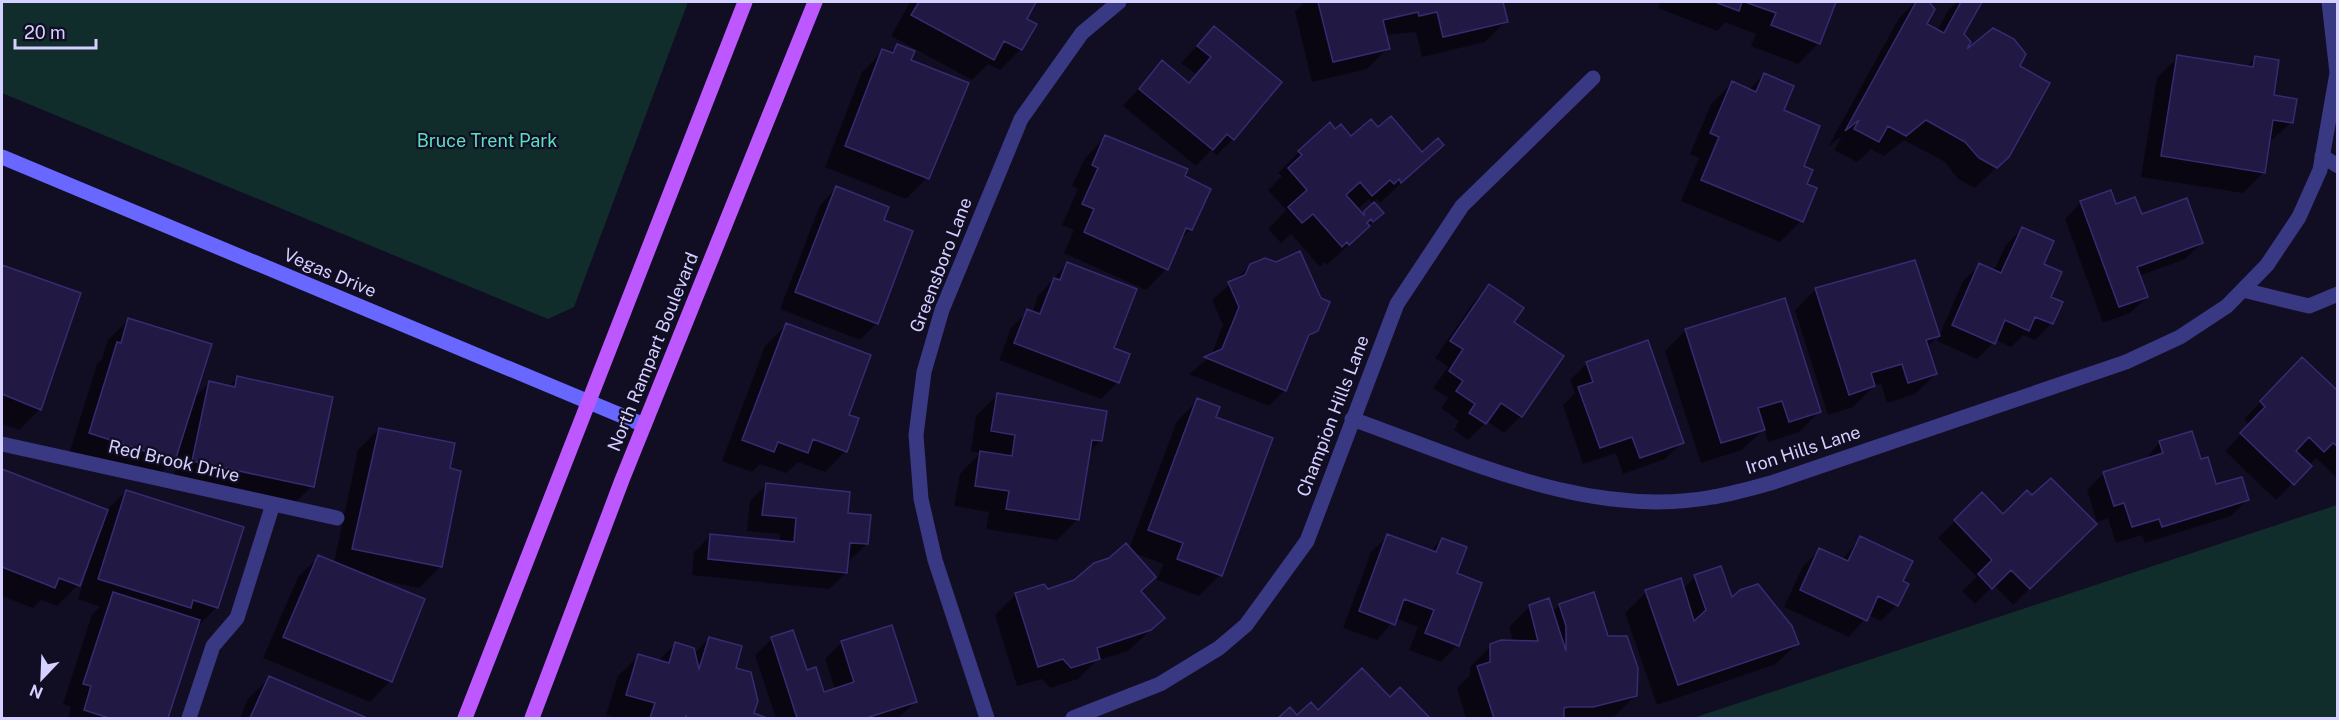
<svg xmlns="http://www.w3.org/2000/svg" width="2339" height="720" font-family="'Public Sans',sans-serif">
<rect width="100%" height="100%" fill="#110d23"/>
<path fill="#102d2c" d="M2,2H688L574,307L548,319L2,93Z
M2337,505V718H1693Z"/>
<path fill="#0007" fill-rule="evenodd" d="M910,2H1035L1025,19L1021,49L1000,70L988,64L972,80L891,36Z
M1305,2H1502L1506,21L1485,42L1422,57L1416,32L1385,35L1388,48L1367,69L1312,82L1295,11Z
M1660,2H1834L1819,43L1798,64L1751,46L1756,34L1725,22L1717,31L1658,8Z
M1915,2H1924L1933,10L1925,25L1937,31L1949,9L1957,2H1980L1962,34V55L2018,67L2008,156L1975,188L1958,179L1945,162L1904,140L1884,156L1871,149L1857,162L1834,150L1842,136L1828,147L1899,18Z
M1214,28L1233,139L1217,155L1211,150L1196,166L1123,106L1162,62L1188,83L1196,74L1181,63Z
M897,46L909,61L927,178L906,199L825,167L862,72L883,51L889,53Z
M2178,57L2246,67L2256,57L2272,96L2292,122L2268,143L2264,172L2243,193L2141,177L2157,78Z
M1764,74L1782,111L1802,167L1805,184L1801,221L1780,242L1681,201L1699,158L1690,154L1711,104L1732,83L1749,90Z
M1378,129L1422,154L1442,145L1380,203L1377,199L1373,203L1382,213L1327,265L1325,262L1320,267L1291,234L1281,243L1268,229L1286,210L1268,190L1282,176L1278,173L1299,152L1335,131L1351,138ZM1369,199L1373,205L1361,215L1357,210Z
M1106,137L1183,177L1191,229L1178,242L1166,269L1146,290L1064,253L1074,230L1062,225L1078,189L1072,186L1085,158Z
M836,188L883,221L877,323L860,340L780,309L820,205Z
M2081,202L2115,206L2202,243L2185,259L2139,276L2147,297L2130,313L2103,323L2065,219Z
M2022,229L2042,265L2052,323L2035,340L2023,335L2011,347L1996,340L1977,359L1937,341L1963,281L1980,265L1994,271L2005,246Z
M1067,264L1112,349L1118,382L1101,399L999,360L1011,328L1028,311L1032,313L1038,296Z
M1250,266L1320,299L1316,330L1305,342L1285,390L1269,406L1189,374L1211,356L1223,325L1212,300Z
M2,267L80,294L40,409L19,430L2,424Z
M1489,286L1512,322L1562,357L1521,416L1504,433L1487,421L1468,440L1454,430L1459,421L1441,408L1448,398L1433,388L1448,367L1435,358L1473,303Z
M1816,289L1938,336L1927,347L1936,374L1915,394L1887,403L1881,384L1874,386L1853,407L1828,415L1795,310Z
M129,319L193,399L210,382L228,387L237,378L312,486L291,507L172,482L178,456L153,481L69,454L97,364L102,359L108,340Z
M786,325L847,416L845,451L825,472L798,462L786,473L760,464L752,472L722,461L765,346Z
M1686,330L1820,411L1799,432L1768,442L1764,429L1742,450L1701,463L1665,351Z
M2302,360L2338,393V479L2316,458L2276,500L2225,451L2250,425L2244,419Z
M1587,363L1682,443L1665,459L1623,474L1616,453L1583,464L1563,405L1575,393L1570,380Z
M997,395L1101,441L1088,453L1078,519L1057,540L986,529L989,512L954,506L960,474L980,453L971,451L976,416Z
M1198,400L1214,418L1220,575L1199,596L1157,580L1163,564L1132,552L1140,592L1163,618L1128,651L1096,661L1078,679L1050,688L1042,679L1017,686L995,615L1016,594L1048,590L1075,582L1129,549L1177,421Z
M379,429L448,470L440,567L419,588L376,579L390,681L370,702L263,658L298,577L319,557L334,563L358,450Z
M2160,442L2200,461L2216,486L2247,500L2231,516L2145,543L2142,535L2116,543L2108,518L2097,522L2087,490L2103,474L2144,461Z
M2,471L106,511L126,491L217,607L196,628L167,718H68L71,707L63,704L92,614L100,607L78,599L89,565L86,564L78,585L57,606L41,600L33,608L2,596Z
M766,485L847,514L867,544L850,560H847L846,573L829,589L692,575L694,552L711,535L780,542V534L747,531L750,501Z
M1982,494L2003,516L2032,497L2095,524L2013,605L1994,585L1975,604L1962,591L1977,577L1938,538Z
M1388,536L1430,552L1442,539L1455,574L1457,645L1441,662L1409,650L1418,627L1396,618L1377,640L1343,628L1371,552Z
M1861,537L1901,582L1897,605L1881,621L1868,615L1849,637L1784,607L1803,566L1820,550L1842,560Z
M1695,577L1797,644L1776,664L1657,705L1625,613L1646,592L1683,589Z
M1560,605L1636,695L1615,716L1606,718H1466L1457,688L1470,675V667L1491,646L1513,642L1509,627L1530,606L1552,612Z
M709,638L734,669L752,714L766,718H616L606,715L618,676L639,655L658,661L675,644L694,654Z
M772,639L806,672L823,693L835,689L825,659L842,642L916,702L898,718H776L755,655Z
M269,678L363,718H240L248,699Z
M1400,689L1428,718H1280L1290,709L1297,717L1390,699Z"/>
<path fill="#211944" stroke="#372b71" stroke-width="1.5" d="M919,2H1036L1027,19L1037,24L1022,50L1004,41L994,60L911,15Z
M1318,2H1503L1508,22L1443,37L1437,12L1419,16L1418,12L1383,20L1390,49L1333,62Z
M1715,2H1742L1739,11Z
M1745,2H1836L1820,44L1771,25L1776,13Z
M1916,2H1929L1935,9L1927,24L1944,33L1961,2H1982L1964,34L1971,42L1967,49L1993,28L2014,39L2026,54L2020,66L2050,83L2009,157L1997,168L1979,158L1965,142L1926,120L1906,136L1888,126L1879,142L1854,129L1859,120L1845,131Z
M1214,26L1282,82L1234,140L1227,134L1213,150L1139,89L1162,60L1189,83L1211,57L1197,46Z
M897,44L915,51L911,60L969,83L929,179L845,146L882,49L893,53Z
M2177,55L2253,67L2255,56L2279,60L2274,95L2297,99L2293,123L2273,120L2265,173L2161,156Z
M1764,73L1794,86L1784,110L1820,126L1804,166L1813,170L1807,184L1817,188L1803,222L1701,180L1719,137L1710,133L1732,81L1756,92Z
M1391,116L1422,152L1438,138L1444,145L1401,183L1399,179L1394,184L1390,180L1372,196L1360,182L1346,195L1364,215V211L1374,202L1384,213L1373,222L1371,219L1367,223L1370,226L1349,245L1347,242L1342,247L1313,214L1302,223L1288,207L1307,190L1288,168L1302,155L1298,151L1330,122L1335,129L1341,124L1351,136L1371,119L1378,127Z
M1105,135L1188,169L1185,176L1211,189L1192,230L1186,228L1168,270L1084,232L1094,209L1082,204L1098,168L1092,165Z
M836,186L889,207L884,220L913,231L878,324L795,292Z
M2111,190L2116,204L2135,197L2142,214L2187,198L2203,243L2137,267L2148,297L2119,307L2080,201Z
M2022,227L2054,241L2044,264L2062,272L2051,297L2063,302L2053,324L2035,317L2029,331L2005,320L1995,344L1952,325L1979,263L2001,273Z
M1300,251L1321,298L1330,302L1318,331L1309,335L1286,391L1204,357L1222,349L1239,307L1228,282L1245,275L1250,264L1265,258L1276,262Z
M1915,260L1940,336L1926,340L1937,374L1908,383L1902,364L1871,373L1875,386L1849,395L1815,288Z
M1067,262L1137,289L1114,348L1130,354L1119,383L1014,343L1027,309L1040,314L1054,278L1060,280Z
M2,265L81,293L41,410L2,394Z
M1489,284L1524,308L1514,322L1564,356L1522,417L1501,403L1486,424L1469,413L1475,404L1456,391L1463,381L1449,371L1463,349L1450,341Z
M1785,298L1821,412L1789,422L1782,401L1758,408L1765,430L1721,443L1685,329Z
M128,318L212,344L175,461L89,433L117,342L121,343Z
M786,323L871,355L849,415L859,418L847,452L813,439L808,453L778,442L774,452L742,440Z
M1648,340L1684,443L1640,458L1632,437L1600,448L1578,387L1593,382L1586,362Z
M2302,357L2338,391V447L2333,443L2324,452L2309,437L2296,451L2312,466L2294,485L2240,433L2265,407L2260,401Z
M237,376L333,397L314,487L192,461L209,381L235,387Z
M997,393L1107,411L1102,441L1092,440L1079,520L1006,509L1009,491L975,486L980,451L1012,456L1015,435L991,431Z
M1197,398L1220,407L1216,417L1273,438L1222,576L1177,559L1183,543L1148,530Z
M379,428L455,443L450,468L461,471L442,567L352,549Z
M2192,431L2201,459L2208,457L2216,484L2242,477L2249,500L2162,527L2159,519L2132,527L2124,503L2114,506L2103,472L2163,453L2159,441Z
M2,469L108,510L80,586L59,578L55,588L2,567Z
M2051,478L2097,524L2030,589L2011,570L1992,589L1978,574L1992,560L1954,520L1982,492L2003,514L2027,490L2032,495Z
M766,483L850,492L848,513L871,515L868,544L850,543L847,573L708,559L710,534L794,542L796,518L762,515Z
M126,490L244,527L218,608L193,600L191,608L98,579Z
M1387,534L1436,552L1442,538L1467,547L1457,573L1482,583L1459,646L1425,633L1434,610L1404,599L1395,625L1359,611Z
M1860,536L1913,561L1903,581L1909,584L1898,606L1878,596L1867,621L1800,590L1819,548L1848,561Z
M1126,543L1156,577L1141,591L1165,618L1151,630L1097,648L1100,659L1071,668L1063,659L1038,667L1015,593L1044,584L1048,589L1074,580L1094,563L1109,558Z
M318,555L425,599L392,682L283,637Z
M1721,566L1732,597L1740,590L1758,584L1792,626L1799,644L1678,685L1645,590L1681,578L1694,621L1706,610L1694,575Z
M113,592L200,620L168,718H109L84,710L91,686L83,684Z
M1594,592L1608,636H1627L1638,668L1637,696L1593,707H1568L1564,708V718H1494L1477,666L1490,662V644L1501,640L1538,641L1529,605L1549,598L1566,651V626L1559,604Z
M892,625L917,702L866,718H797L771,637L793,630L807,670L816,667L824,692L854,682L841,641Z
M709,637L742,646L736,668L751,672L758,701L754,713L767,718H687L686,716L685,718H650L655,703L626,695L638,654L669,663L675,642L694,648L699,669Z
M1362,668L1390,697L1400,687L1430,718H1278L1290,707L1297,715L1311,702L1318,710Z
M269,676L367,718H250Z"/>
<g fill="none" stroke-linecap="round" stroke-linejoin="round">
<path stroke="#393883" stroke-width="15" d="M2322,156L2338,166
M2243,290L2309,306L2338,294
M1352,419C1465,459 1590,520 1713,497C1732,494 1752,488 1771,483L2126,362L2180,337L2227,306L2267,265L2299,217L2320,170L2337,73L2329,2
M2,444L337,518
M189,718L213,646L237,618L273,504
M987,718L935,560L921,499L916,435L924,372L942,310L1021,119L1082,33L1119,2
M1073,718L1160,684L1219,648L1246,625L1307,541L1397,304L1462,206L1593,78"/>
<path stroke="#6867ff" stroke-width="15" d="M2,157L644,425"/>
<path stroke="#bd57ff" stroke-width="15" d="M465,718L745,2
M532,718L622,480L815,2"/>
</g>
<g text-anchor="middle" stroke-width="4.5" stroke-linejoin="round" paint-order="stroke">
<g font-size="18" fill="#5ae1bd" stroke="#110d23">
<text x="487" y="147">Bruce Trent Park</text>
</g>
<g font-size="18" fill="#d4d0ff" stroke="#110d23">
<text transform="translate(941 265) rotate(-69)" y="6">Greensboro Lane</text>
<text transform="translate(330 273) rotate(23)" y="6">Vegas Drive</text>
<text transform="translate(653 352) rotate(-68)" y="6">North Rampart Boulevard</text>
<text transform="translate(1333 416) rotate(-69)" y="6">Champion Hills Lane</text>
<text transform="translate(1803 450) rotate(-18)" y="6">Iron Hills Lane</text>
<text transform="translate(174 461) rotate(13)" y="6">Red Brook Drive</text>
</g>
</g>
<rect width="2339" height="720" fill="none" stroke="#d4d0ff" stroke-width="6"/>
<g transform="translate(42 678) rotate(203)" stroke="#110d23" stroke-width="4.5" paint-order="stroke">
<path d="M0-4.5L10 22L0 15L-10 22Z" fill="#d4d0ff"/>
<text y="-9" font-size="16" font-weight="bold" text-anchor="middle" fill="#d4d0ff">N</text>
</g>
<path d="M15 39v9h81v-9" fill="none" stroke="#d4d0ff" stroke-width="3"/>
<text x="24" y="39" font-size="18" fill="#d4d0ff" stroke="#110d23" stroke-width="4.5" paint-order="stroke">20 m</text>
</svg>
